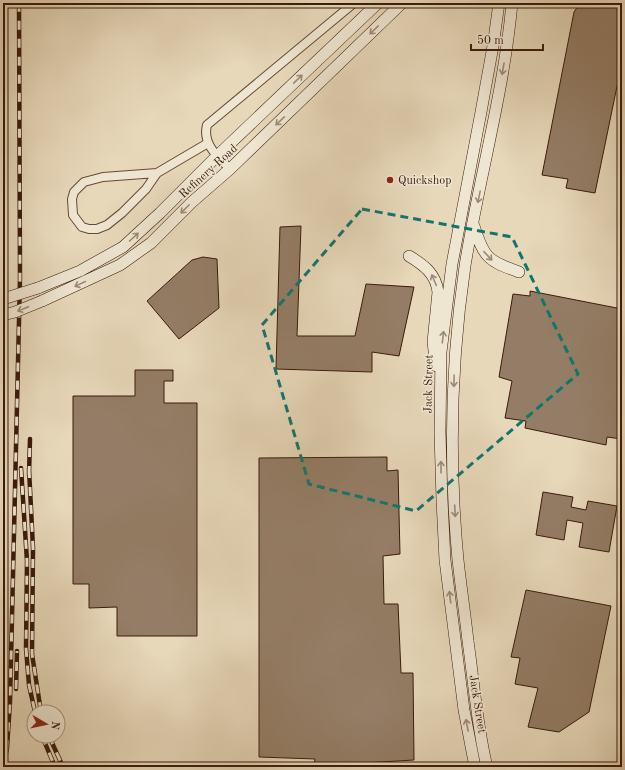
<svg xmlns="http://www.w3.org/2000/svg" width="625" height="770" font-family="'Old Standard TT',serif">
<rect width="100%" height="100%" fill="#e7d8ba"/>
<filter id="stains"><feTurbulence type="fractalNoise" baseFrequency=".005" numOctaves="4"/><feColorMatrix values="0 0 0 0 .2 0 0 0 0 .09 0 0 0 0 .02 0 0 0 .5 -.17"/></filter>
<radialGradient id="worn" r=".72"><stop offset=".6" stop-color="#630" stop-opacity="0"/><stop offset="1" stop-color="#630" stop-opacity=".3"/></radialGradient>
<path fill="#947d66" stroke="#3a1a0a" d="M580,3H622V62L595,193L566,188L568,179L542,175L574,12Z
M301,226L297,336H355L366,284L414,287L399,356L372,352V372L276,369L280,227Z
M203,257L217,259L219,308L179,339L147,301L192,260Z
M530,291L622,309V439L607,437L606,445L525,428L526,421L505,418L512,381L499,377L513,294L530,296Z
M135,370H173V381H164V403H197V636H117V607L89,608V584H73V396H135Z
M387,457V471L398,470L400,554L383,556L384,604H398L401,673H413L414,760L314,766L315,759L259,757V458Z
M543,492L573,497L571,507L586,510L588,501L617,506L609,552L579,547L583,523L567,520L564,540L536,535Z
M526,590L611,606L589,712L559,732L528,727L538,688L515,684L520,658L511,657Z"/>
<g fill="none" stroke-linecap="round" stroke-linejoin="round">
<g stroke="#654a36" stroke-width="10">
<path id="minor" d="M230,169C218,157 202,144 207,125L354,3
M157,173L103,177L84,182L74,192L72,199L73,215L82,227L89,229H97L107,225L122,213L146,189L157,173L208,143"/>
</g>
<g stroke="#3a1a0a" stroke-width="12">
<path id="secondary" d="M474,226C484,258 488,261 519,272
M409,256C424,265 436,274 438,292L433,342L436,366
M38,288L80,271L123,247L160,213L217,156L378,3
M42,301L120,265L151,243L192,202L230,169L402,3
M475,767L464,710L445,560L442,500L440,432L441,352L452,264L481,112L493,46L499,3
M487,767C477,726 474,683 468,641C465,614 461,587 458,560C449,464 451,361 465,266C479,178 504,92 512,3"/>
</g>
<use href="#minor" stroke="#efe6d2" stroke-width="8"/>
<use href="#secondary" stroke="#efe6d2" stroke-width="11"/>
<g stroke="#3a1a0a" stroke-width="4.5">
<path id="rail" d="M21,468L27,561L26,648L29,685L35,712
M29,469L33,548L32,654L41,712
M29,475L30,439
M16,689L17,651
M42,736L55,767
M49,736L63,767
M3,767L7,748L10,702L20,278L19,3"/>
</g>
<use href="#rail" stroke="#efe6d2" stroke-width="3" stroke-dasharray="9" stroke-linecap="butt"/>
<g stroke="#3a1a0a" stroke-width="12" stroke-linecap="butt">
<path id="secondary-bridge" d="M3,299L38,288
M3,315L15,312L42,301"/>
</g>
<use href="#secondary-bridge" stroke="#efe6d2" stroke-width="11"/>
</g>
<defs><path id="oneway-shaft" d="M-6 0H5M1.5-3L5.5 0L1.5 3" fill="none" stroke-width="1.6" stroke-linecap="round" stroke-linejoin="round"/></defs>
<g stroke="#9e8a78">
<use href="#oneway-shaft" transform="translate(374 30) rotate(136)"/>
<use href="#oneway-shaft" transform="translate(503 69) rotate(100)"/>
<use href="#oneway-shaft" transform="translate(298 79) rotate(-44)"/>
<use href="#oneway-shaft" transform="translate(280 121) rotate(136)"/>
<use href="#oneway-shaft" transform="translate(479 197) rotate(101)"/>
<use href="#oneway-shaft" transform="translate(185 209) rotate(135)"/>
<use href="#oneway-shaft" transform="translate(134 237) rotate(-42)"/>
<use href="#oneway-shaft" transform="translate(488 256) rotate(47)"/>
<use href="#oneway-shaft" transform="translate(434 280) rotate(-113)"/>
<use href="#oneway-shaft" transform="translate(80 284) rotate(155)"/>
<use href="#oneway-shaft" transform="translate(23 309) rotate(158)"/>
<use href="#oneway-shaft" transform="translate(443 337) rotate(-83)"/>
<use href="#oneway-shaft" transform="translate(454 381) rotate(91)"/>
<use href="#oneway-shaft" transform="translate(441 467) rotate(-91)"/>
<use href="#oneway-shaft" transform="translate(455 511) rotate(87)"/>
<use href="#oneway-shaft" transform="translate(450 597) rotate(-97)"/>
<use href="#oneway-shaft" transform="translate(467 725) rotate(-101)"/>
</g>
<path fill="none" stroke="#0f766e" stroke-width="3" stroke-dasharray="8 5" stroke-linejoin="round" d="M362,209L512,237L578,374L416,511L309,484L262,325Z"/>
<circle fill="#8f2418" stroke="#efe6d2" stroke-width="1.5" cx="390" cy="180" r="4"/>
<g text-anchor="middle" stroke-width="3" stroke-linejoin="round" paint-order="stroke">
<g font-size="12" fill="#3a1a0a" stroke="#efe6d2">
<text transform="translate(208 171) rotate(-42)" y="4">Refinery Road</text>
<text transform="translate(428 384) rotate(-89)" y="4">Jack Street</text>
<text transform="translate(478 704) rotate(81)" y="4">Jack Street</text>
</g>
<g font-size="12" fill="#3a1a0a" stroke="#efe6d2" text-anchor="start">
<text x="398" y="184">Quickshop</text>
</g>
</g>
<rect width="625" height="770" fill="none" stroke="#e7d8ba" stroke-width="16"/>
<rect x="4" y="4" width="617" height="762" fill="none" stroke="#3a1a0a" stroke-width="2"/>
<rect x="8" y="8" width="609" height="754" fill="none" stroke="#3a1a0a"/>
<g transform="translate(46 724) rotate(99)"><circle r="19" fill="#efe6d2" stroke="#a79482"/>
<path d="M0-3L7 15L0 10L-7 15Z" fill="#8f2418"/>
<text y="-6" font-size="11" font-weight="bold" text-anchor="middle" fill="#3a1a0a">N</text>
</g>
<path d="M471 44v6h72v-6" fill="none" stroke="#3a1a0a" stroke-width="2"/>
<text x="477" y="44" font-size="12" fill="#3a1a0a" stroke="#efe6d2" stroke-width="3" paint-order="stroke">50 m</text>
<rect width="100%" height="100%" filter="url(#stains)"/>
<rect width="100%" height="100%" fill="url(#worn)"/>
</svg>
